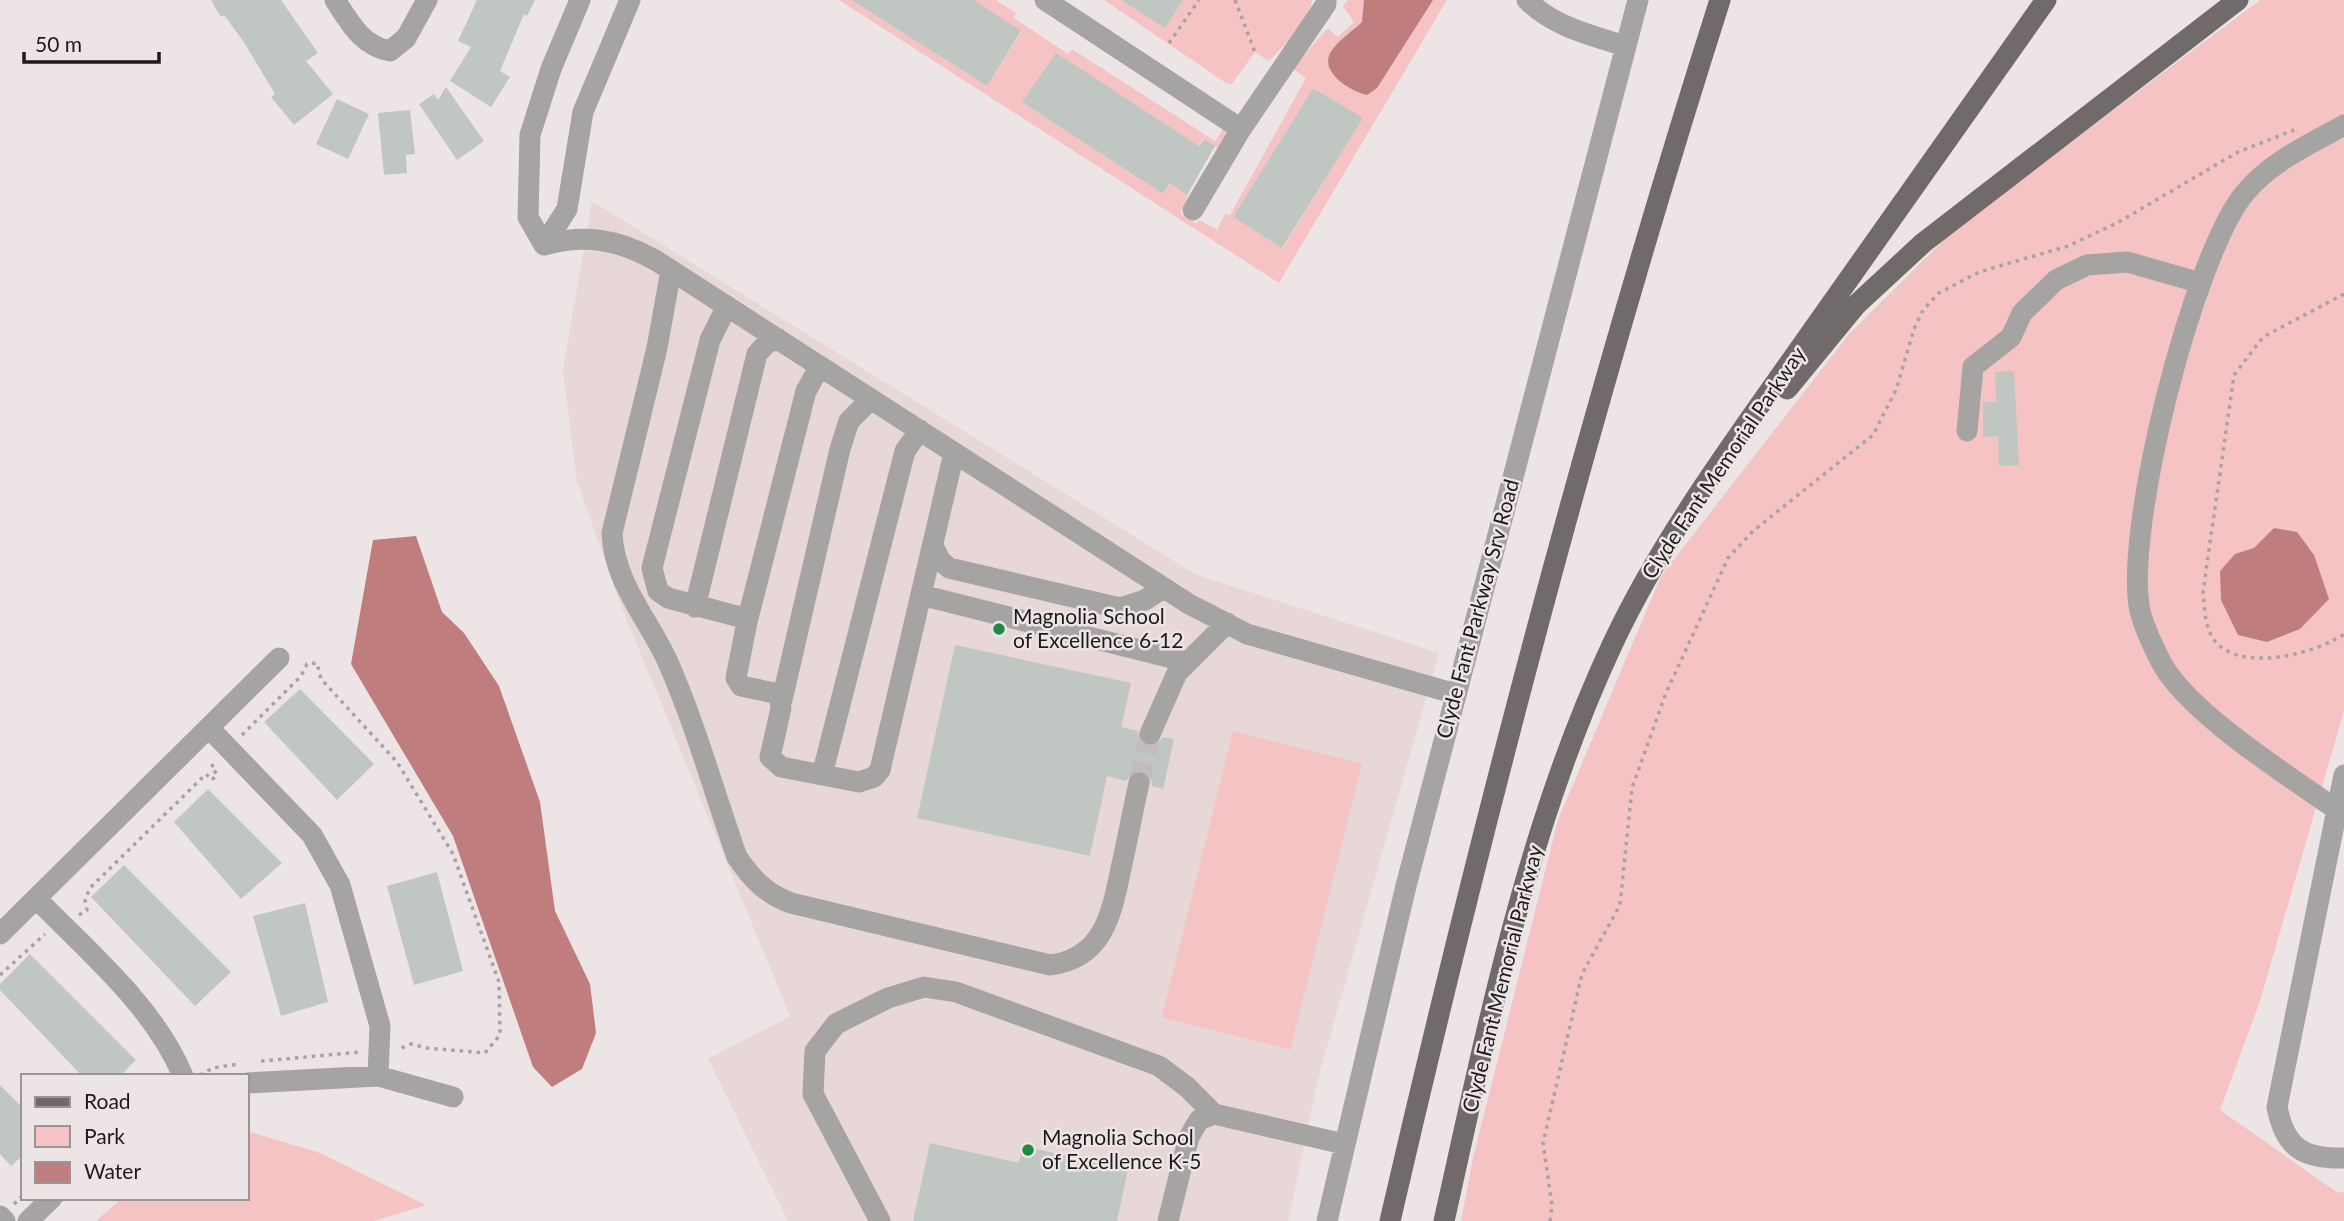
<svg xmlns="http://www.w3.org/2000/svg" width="2344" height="1221" font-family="Lato,sans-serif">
<rect width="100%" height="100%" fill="#ede5e5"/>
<path fill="#e8d7d7" d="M592,201L1195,574L1439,653L1318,1079L1288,1221H788L708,1059L790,1016L621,606L577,481L563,370Z"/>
<path fill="#f5c3c4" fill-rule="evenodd" d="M839,0H851L987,86L1021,32L974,0H996L1016,13L1014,18L1068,54L1072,49L1215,141L1225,126L1230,128L1219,149L1203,139L1173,185L1188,195L1180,213L1196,224L1199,220L1217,230L1225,214L1230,215L1306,78L1293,69L1296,64L1328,28L1338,37L1354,22L1343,6L1348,0H1447L1279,283ZM1313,88L1362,118L1283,248L1233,217ZM1022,102L1171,183L1163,194Z
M1104,0H1312C1309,23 1285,44 1269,61L1255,52L1232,84L1226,83Z
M2260,0H2344V711L2260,1001L2220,1110L2338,1193L2344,1191V1221H1461L1473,1158L1558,820L1661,576L1849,334L1957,227Z
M1233,731L1362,764L1290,1050L1162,1017Z
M247,1131L320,1153L426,1205L374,1221H96L122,1198H247Z"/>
<path fill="#bf7d7e" d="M1364,0H1433L1377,88L1367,95C1351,92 1315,70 1333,49C1340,39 1353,31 1362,22Z
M2274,528L2297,532L2314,555L2329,599L2300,629L2267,642L2238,635L2221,600L2220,571L2235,554L2254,548Z
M416,536L442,612L464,633L499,686L540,802L555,911L590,984L596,1033L582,1069L552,1087L533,1067L453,836L351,664L373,540Z"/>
<path fill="#c0c6c1" d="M211,0H281L318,53L306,61L333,94L294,125L271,97L275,94L243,41L224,15L221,17Z
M477,0H535L527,16L524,14L500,71L510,77L491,107L450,81L471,47L458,41Z
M851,0H974L1021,31L987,86Z
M1121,0H1183L1165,28Z
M1056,53L1199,146L1204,139L1215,146L1187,195L1170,183L1163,194L1022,102Z
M446,87L484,141L457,160L419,104L434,94L438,100Z
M1313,88L1363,118L1282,248L1233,217Z
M337,99L369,114L348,159L316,144Z
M410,110L415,154L406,155L407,173L384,175L378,113Z
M2014,371L2019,465L1999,466L1998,436L1983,437V402H1996L1995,372Z
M955,645L1131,683L1121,727L1138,731L1139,741L1145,746L1157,745L1163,737L1174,739L1163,789L1152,786L1151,778L1142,770L1134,771L1126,781L1107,776L1090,856L917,818Z
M300,689L374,764L337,800L264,722Z
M208,789L282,863L241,899L174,822Z
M124,865L231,972L195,1006L91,897Z
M437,872L463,971L414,985L387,886Z
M305,903L328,1002L281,1016L253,916Z
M30,954L136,1060L120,1076H82L0,990V984Z
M0,1085L23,1108V1155L11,1166L0,1154Z
M930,1143L1019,1163L1022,1146L1128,1169L1117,1221H913Z"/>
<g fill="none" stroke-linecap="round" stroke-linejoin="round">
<path stroke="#c3bcbc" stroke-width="21" stroke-dasharray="21 10" stroke-linecap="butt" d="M1139,783L1150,734"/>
<path stroke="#a8a2a2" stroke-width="3.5" stroke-dasharray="3.5 5" stroke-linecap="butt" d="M1235,0L1255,52
M1169,43L1199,0
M2344,294L2263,337L2234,375L2203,592C2205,610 2204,634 2221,647C2250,670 2317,653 2344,634
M242,735L301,676L307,664L317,663L321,679L397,762L453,854L499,982L500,1035L485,1053L427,1048L411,1044L397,1050
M79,915L87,910L85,900L90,888L206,774L212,780L217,774L211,767L217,761
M0,975L45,934
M261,1061L361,1052
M200,1075L213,1068L239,1064
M14,1204L23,1195
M1550,1221L1552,1205L1543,1143L1582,974L1620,905L1632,788L1666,693L1728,558L1753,531L1873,435L1896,390L1914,329L1923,310L1939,293L1979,272L2068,246L2117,223L2238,152L2294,130"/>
<path stroke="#a6a3a3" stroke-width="21" d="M335,0C350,23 362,46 390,51L406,38L427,0
M1045,0L1241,129L1326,4V0
M1527,0C1554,27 1590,35 1625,46
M1193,210L1241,129
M544,245C586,234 617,239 655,260L1189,604L1247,634L1456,694
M544,245L567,209L583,112L630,0
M544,245L528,217L530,135L551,69L580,0
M671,270L657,348L612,533C614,582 647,617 667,660C695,723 714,792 737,857C752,879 766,894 791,903L1050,965C1106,958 1112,910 1122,864C1128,837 1133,810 1139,783
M727,306L710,340L652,568L658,591L668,598L744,618L747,622L736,678L741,686L779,694L781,708L770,757L781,767L859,782L874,777L880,770L954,453
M1967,431L1973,367L2011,337L2022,313L2056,280L2087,265L2127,262L2201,283
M933,546L940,560L949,568L1120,608L1145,600L1163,588
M921,595L1188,662
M695,607L757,354L766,344L777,338
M747,622L806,391L820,366
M782,700L840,449L849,421L871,399
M209,728L312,835L340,885L380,1026L378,1076
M1150,734L1177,673L1227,623
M822,775L905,451L920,430
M2344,775L2277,1107C2285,1148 2303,1159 2344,1158
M2337,810C2289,776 2185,711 2160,660C2153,646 2144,627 2140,611C2123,532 2193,257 2244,194C2272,160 2308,146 2344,125
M36,898C88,952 154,1006 183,1076
M0,934L279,658
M247,1083L378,1076L453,1097
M0,1216L5,1221
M28,1221L52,1198
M880,1221L813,1094L815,1051L836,1024L888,998L924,987L956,992L1159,1066L1187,1087L1214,1114L1344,1144
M1168,1221L1189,1137L1199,1120L1214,1114
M1327,1221L1406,886L1638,0"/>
<path stroke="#706a6a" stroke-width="21" d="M1787,389L1856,305L1923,243L2238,0
M1390,1221C1485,810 1592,402 1720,0
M1444,1221C1488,1025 1527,826 1613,643C1662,539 1732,445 1798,351C1881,234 1963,117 2046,0"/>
</g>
<g fill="#1f8a41" stroke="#ede5e5" stroke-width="2.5">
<circle cx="999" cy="629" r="7"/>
<circle cx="1028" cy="1150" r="7"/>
</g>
<g text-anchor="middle" stroke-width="5" stroke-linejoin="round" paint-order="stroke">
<g font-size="21" fill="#1d1a1a" stroke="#ede5e5">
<text transform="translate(1724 463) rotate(-56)" y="7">Clyde Fant Memorial Parkway</text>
<text transform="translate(1478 609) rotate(-75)" y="7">Clyde Fant Parkway Srv Road</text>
<text transform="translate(1503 979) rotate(-76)" y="7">Clyde Fant Memorial Parkway</text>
</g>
<g font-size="21" fill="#1d1a1a" stroke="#ede5e5" text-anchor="start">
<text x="1013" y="624">Magnolia School<tspan x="1013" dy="24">of Excellence 6-12</tspan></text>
<text x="1042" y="1145">Magnolia School<tspan x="1042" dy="24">of Excellence K-5</tspan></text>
</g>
</g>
<rect x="21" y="1074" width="228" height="126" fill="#ede5e5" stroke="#9a9494" stroke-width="2"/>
<rect x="35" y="1097" width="35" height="10" fill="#706a6a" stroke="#9a9494" stroke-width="2"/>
<text x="84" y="1109" font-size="21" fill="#1d1a1a">Road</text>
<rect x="35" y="1126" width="35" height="21" fill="#f5c3c4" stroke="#9a9494" stroke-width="2"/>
<text x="84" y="1144" font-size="21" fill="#1d1a1a">Park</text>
<rect x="35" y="1162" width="35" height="21" fill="#bf7d7e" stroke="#9a9494" stroke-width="2"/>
<text x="84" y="1179" font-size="21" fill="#1d1a1a">Water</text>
<path d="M24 52v10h135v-10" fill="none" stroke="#1d1a1a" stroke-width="3.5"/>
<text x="35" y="52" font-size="21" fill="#1d1a1a" stroke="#ede5e5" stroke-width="5" paint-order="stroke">50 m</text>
</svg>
